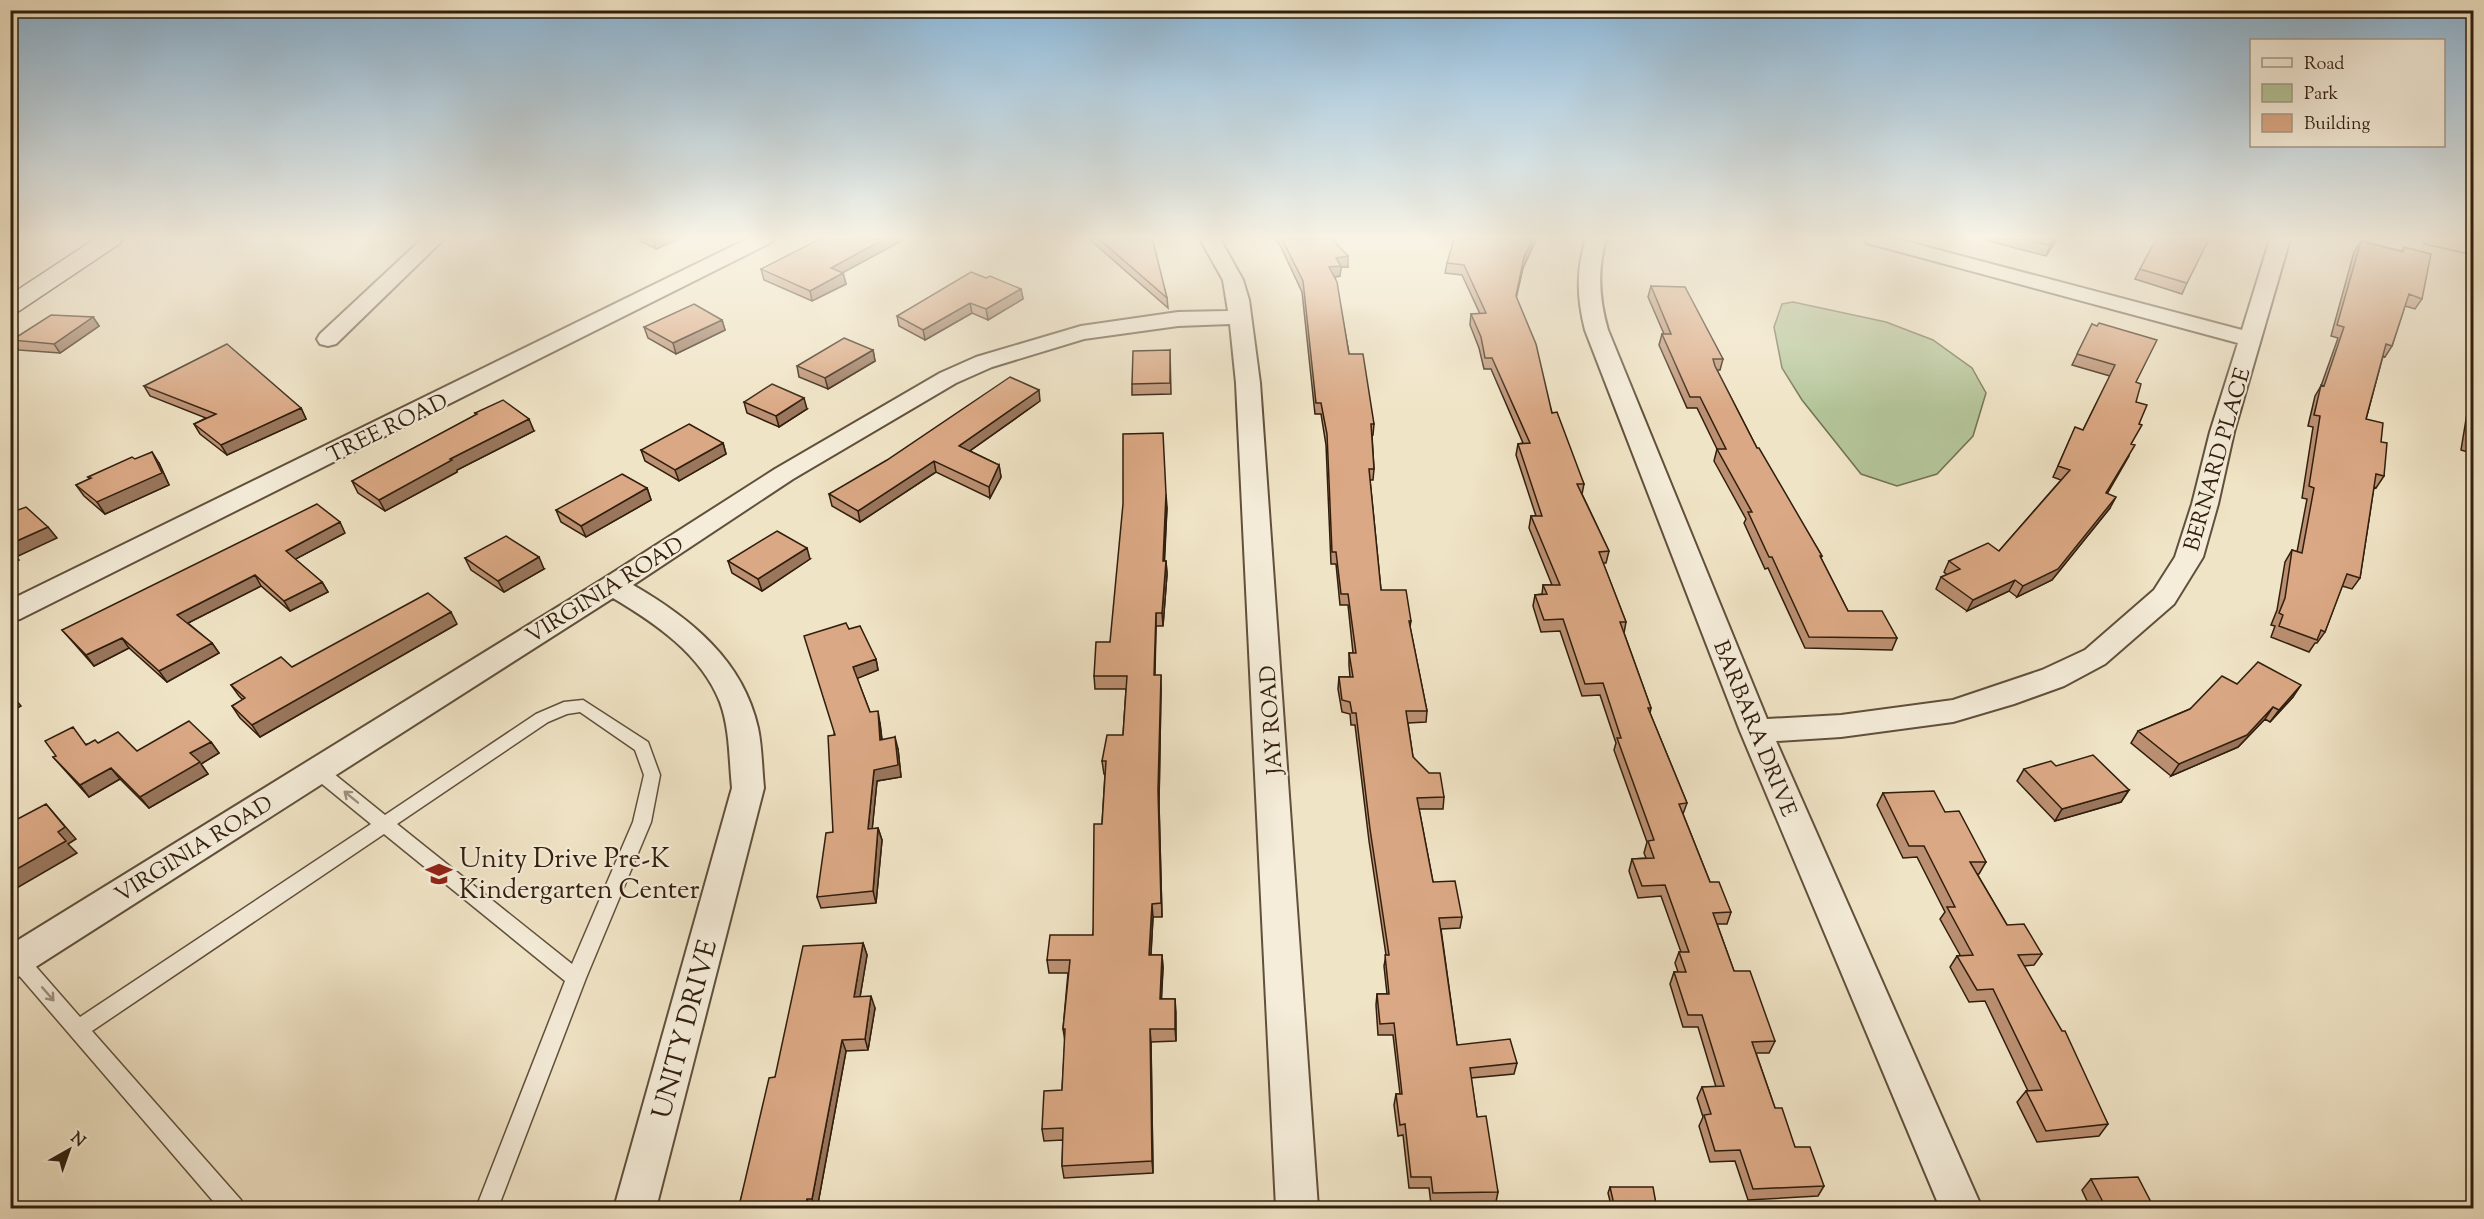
<svg xmlns="http://www.w3.org/2000/svg" width="2484" height="1219" font-family="'Sorts Mill Goudy',serif">
<rect width="100%" height="100%" fill="#f0e4c6"/>
<filter id="stains"><feTurbulence type="fractalNoise" baseFrequency=".00333" numOctaves="4"/><feColorMatrix values="0 0 0 0 .2 0 0 0 0 .09 0 0 0 0 .02 0 0 0 .5 -.17"/></filter>
<radialGradient id="worn" r=".72"><stop offset=".6" stop-color="#630" stop-opacity="0"/><stop offset="1" stop-color="#630" stop-opacity=".3"/></radialGradient>
<path fill="#b4c599" stroke="#727253" stroke-width="1.5" d="M1793,302L1886,322L1933,340L1972,368L1986,393L1973,436L1937,474L1897,486L1861,474L1802,400L1782,368L1774,327L1782,304Z"/>
<g fill="none" stroke-linecap="round" stroke-linejoin="round">
<g stroke="#61503b" stroke-width="3">
<path id="lane" d="M583,700L648,742L660,775L651,822L586,978L498,1208H476L565,981L384,834L92,1031L241,1200L244,1208H219L10,965V953L17,951L24,953L80,1017L371,824L311,775L309,770L311,765L317,764L323,765L385,815L536,714L564,702ZM580,712L635,750L644,775L633,822L572,964L397,824L548,722L567,714Z"/>
</g>
<g stroke="#61503b" stroke-width="4">
<path id="street" d="M422,239H444L336,344L328,346L320,344L317,339L320,334Z
M747,239H773L770,243L20,619L10,621V600Z
M1200,239H1220L1243,280L1249,300L1260,383L1318,1208H1276L1236,383L1230,324L1178,326L1084,339L992,367L956,383L793,479L633,585C690,618 743,660 758,728C762,747 762,768 764,788L656,1208H614L732,788C729,759 730,729 720,702C701,654 655,623 613,598L23,975L10,980V945L603,579L775,469L940,373L976,357L1081,326L1178,312L1228,311L1223,280Z
M1586,239H1606C1597,270 1599,299 1608,330L1767,719L1841,715L1953,700L2042,670L2085,650L2154,590L2175,557L2192,504L2210,432L2238,343L1867,243L1864,239H1897L2242,330L2270,239H2290L2234,432L2218,504L2203,557L2174,604L2105,664L2064,686L2014,704L1953,722L1841,737L1776,741L1982,1208H1940L1740,731L1585,330C1577,298 1576,270 1586,239Z
M2422,239H2460L2474,242V254L2425,243Z"/>
</g>
<g stroke="#311e0d" stroke-width="3">
<path id="secondary" d="M95,239H123L119,244L19,311L10,313V295Z"/>
</g>
<use href="#lane" fill="#f5edda" fill-rule="evenodd"/>
<use href="#street" fill="#f5edda" fill-rule="evenodd"/>
<use href="#secondary" fill="#f5edda" fill-rule="evenodd"/>
</g>
<path fill="#bb9072" stroke="#311e0d" stroke-width="1.5" d="M637,239H678L656,249Z
M1089,239H1151L1167,298L1168,308Z
M1275,239H1332L1348,267H1341L1340,276L1335,277L1349,354L1374,424L1373,435H1372L1374,469L1373,480H1370L1381,590L1411,621L1410,627L1427,711L1426,722L1408,723L1413,757L1444,797L1443,809H1419L1433,882L1462,917L1460,928L1441,929L1457,1045L1517,1063L1514,1074L1471,1078L1477,1117L1498,1192L1496,1202L1431,1204L1429,1188H1409L1403,1135L1398,1136L1394,1105L1396,1094H1400L1393,1035H1378L1376,1005L1377,994H1387L1384,966L1386,955L1369,841L1355,725H1351L1350,714L1342,712L1338,689L1339,677H1350L1349,665V653H1353L1348,605H1340L1336,564H1331L1326,445L1321,414H1315L1302,292L1280,245Z
M1981,239H2057L2046,256Z
M2361,241L2402,251L2404,247L2422,299L2415,309L2405,306L2392,346L2385,357L2383,356L2366,419L2381,442L2384,476L2376,488L2374,487L2360,578L2352,589L2342,586L2325,632L2317,643H2315L2309,652L2271,637L2275,626L2271,625L2277,610L2285,562L2292,550L2297,552L2307,499L2302,498L2313,427L2308,426L2315,396L2321,386L2338,338L2331,336L2354,252Z
M1535,242L1523,268L1516,297L1552,413L1584,484L1582,494L1609,551L1606,563H1603L1626,622L1624,633L1651,708L1650,713L1687,803L1683,814L1710,882L1731,912L1727,924H1717L1734,971L1775,1041L1769,1053H1756L1775,1108L1795,1147L1824,1186L1818,1196L1748,1200L1735,1161L1710,1162L1699,1126L1703,1117L1697,1098L1702,1087H1716L1698,1027H1683L1670,984L1674,972H1678L1675,963L1679,952H1681L1661,896L1638,898L1629,871L1632,859L1646,858L1644,853L1647,842L1614,750L1616,743L1600,695L1582,696L1560,631L1541,632L1533,606L1535,595L1542,594L1543,585H1552L1529,528L1531,516H1536L1516,455L1518,444L1523,443L1491,369H1484L1479,348L1470,325L1471,314H1480L1462,275L1445,273L1447,263Z
M761,269L843,273L846,284L812,301L764,280Z
M2140,269L2187,283L2182,294L2135,279Z
M986,278L1021,289L1023,299L988,320L972,313L925,340L899,326L897,316Z
M1651,286L1723,359L1720,370H1717L1757,448L1822,556L1821,558L1848,611L1897,638L1892,650L1805,648L1768,568L1765,569L1744,523L1746,519L1714,461L1717,449L1697,408H1687L1659,345L1662,334H1664L1648,297Z
M93,317L99,326L60,353L19,350L12,340Z
M722,320L725,330L676,354L648,338L644,327Z
M2092,324L2136,382V402L2139,424L2131,444L2129,456L2107,494L2110,508L2052,580L2017,597L2009,591L1967,611L1936,589L1941,577L1947,575L1944,572L1949,561L1999,551L2061,480L2053,477L2070,439L2083,430L2110,376L2072,365Z
M873,350L875,361L828,389L799,377L797,366Z
M1170,350L1171,394L1132,395V384Z
M2474,385V454L2461,450L2471,389Z
M144,386L301,408L306,419L227,455L200,434L194,424L206,418L150,396Z
M1040,401L970,451L999,465L1001,477L990,498L936,472L860,522L832,506L829,494Z
M744,402L807,409L779,427L747,413Z
M475,413L534,431L457,470V472L385,511L358,493L352,481L476,415Z
M723,443L726,454L679,481L645,461L641,450Z
M135,459L159,463L169,485L105,514L84,496L76,485L90,479L88,477Z
M647,488L651,500L586,537L561,522L556,510Z
M1167,507L1164,561H1166L1167,574L1163,626H1156L1155,675L1161,688L1159,804L1162,917H1153L1151,955H1162L1163,968L1161,999H1175L1176,1041L1151,1042L1153,1173L1064,1178L1062,1166L1063,1140L1044,1141L1042,1129L1062,1090L1065,1041L1063,1029L1068,973H1049L1047,960L1093,935L1102,824L1105,774H1104L1102,761L1123,735L1126,689H1095L1094,676L1110,642Z
M345,533L295,559L322,582L328,592L290,611L261,586L188,623L212,643L219,653L167,682L129,648L94,666L71,640L62,630Z
M465,558L544,569L504,592L471,570Z
M810,559L762,591L732,573L728,561Z
M457,624L260,737L240,718L232,706L243,700L239,696L231,685L292,667Z
M849,629L876,659L878,670L857,678L870,712L880,723L882,739L898,749L901,777L877,781L872,829L878,828L882,840L876,903L821,908L817,897L833,832L834,735Z
M2237,684L2293,697L2270,722L2265,719L2238,747L2171,776L2131,743L2138,731L2190,709Z
M211,742L219,753L201,764L208,774L149,808L120,779L89,797L53,757L87,744L98,743L137,751Z
M2056,766L2129,790L2121,802L2055,821L2017,781L2024,769Z
M1883,793L1945,812L1986,862L1979,874H1977L2007,925L2042,954L2034,965L2024,966L2108,1124L2099,1136L2037,1142L2017,1102L2026,1091H2028L1985,1001L1969,1002L1950,967L1957,956L1960,955L1940,919L1945,912L1917,857L1903,858L1877,805Z
M863,943L867,955L860,997L875,1008L868,1050L846,1051L817,1209H741L742,1206L740,1202L775,1077Z
M2091,1179L2152,1204L2185,1209H2077L2080,1206L2089,1205L2082,1190Z
M1610,1187L1657,1209H1612L1608,1193Z"/>
<path fill="#99765c" stroke="#311e0d" stroke-width="1.5" d="M653,239H678L656,249Z
M884,239H905L833,278L831,268Z
M1533,239H1536L1535,242L1523,268L1514,307L1524,257Z
M2054,239H2057L2046,256L2050,245Z
M1348,256V267H1341L1340,276L1329,278V267L1336,258Z
M843,273L846,284L812,301L810,291Z
M1021,289L1023,299L988,320L986,309Z
M970,303L972,313L925,340L923,330Z
M93,317L99,326L60,353L54,344Z
M722,320L725,330L676,354L673,343Z
M873,350L875,361L828,389L825,378Z
M1039,390L1040,401L961,457L959,446Z
M804,398L807,409L779,427L776,416Z
M301,408L306,419L227,455L221,445Z
M529,419L534,431L457,470V472L385,511L379,500L450,459Z
M723,443L726,454L679,481L675,470Z
M152,452L159,463L169,485L105,514L97,502Z
M934,461L936,472L860,522L858,511Z
M999,465L1001,477L990,498L989,487Z
M647,488L651,500L586,537L581,526Z
M1166,494L1167,507L1164,574L1163,561Z
M2116,497L2110,508L2052,580L2017,597L2023,586Z
M340,522L345,533L292,561L286,551Z
M48,527L57,538L16,557L19,560L10,564V544Z
M807,548L810,559L762,591L758,579Z
M539,557L544,569L504,592L498,581Z
M1166,561L1167,574L1163,626L1162,613Z
M255,575L261,586L184,625L177,615Z
M2015,580L2009,591L1967,611L1973,600Z
M322,582L328,592L290,611L284,601Z
M451,612L457,624L260,737L252,725Z
M1156,613V626L1154,689V675Z
M122,638L129,648L94,666L86,655Z
M212,643L219,653L167,682L159,671Z
M876,659L878,670L856,679L853,667Z
M1161,675V688L1159,804L1162,917L1158,790Z
M2301,685L2293,697L2270,722L2279,710Z
M10,694H11L21,706L10,712Z
M2273,707L2265,719L2238,747L2171,776L2179,764Z
M878,711L880,723L883,751L880,740Z
M895,737L898,749L901,777L877,781L871,841L868,829L874,770Z
M211,742L219,753L201,764L208,774L149,808L140,797L190,753Z
M111,768L120,779L89,797L80,785Z
M2129,790L2121,802L2055,821L2062,809Z
M46,804L76,839L68,844L77,853L10,892V873L58,832Z
M878,828L882,840L876,903L873,891Z
M1152,904L1153,917L1150,968L1149,955Z
M863,943L867,955L858,1009L854,997Z
M1162,955L1163,968L1161,1012L1160,999Z
M871,996L875,1008L868,1050L865,1039Z
M1175,999L1176,1012V1041L1175,1029Z
M1150,1029L1151,1042L1153,1173L1152,1161Z
M842,1040L846,1051L817,1209H816L812,1199Z
M807,1199L811,1209H805Z"/>
<path fill="#daa884" stroke="#311e0d" stroke-width="1.5" d="M820,239H884L831,268L843,273L810,291L761,269Z
M1099,239H1151L1153,241L1167,298Z
M1282,239H1332L1348,256L1336,258L1341,266L1329,267L1337,282L1349,354H1363L1374,424H1371L1374,469H1369L1381,590H1406L1411,621H1409L1427,711H1406L1413,757L1429,773H1440L1444,797L1417,798L1433,882L1455,881L1462,917L1439,918L1457,1045L1510,1039L1517,1063L1470,1068L1477,1117L1486,1116L1498,1192L1433,1193L1431,1177H1411L1405,1124L1400,1125L1396,1094H1402L1394,1023L1380,1024L1377,994H1389L1385,955H1389L1370,829L1356,713H1352L1350,702L1342,700L1339,677H1353L1349,653H1356L1348,594H1341L1336,552H1332L1327,434L1321,403H1316L1303,281Z
M1454,239H1533L1524,257L1516,296L1536,344L1552,413L1557,412L1584,484H1577L1609,551L1599,552L1626,622H1620L1651,708H1648L1687,803L1679,804L1710,882H1719L1731,912L1713,913L1734,971H1750L1775,1041L1752,1042L1775,1108H1782L1795,1147H1810L1824,1186L1753,1189L1740,1150L1715,1151L1704,1115L1711,1114L1702,1087L1724,1086L1702,1015H1688L1674,972H1686L1679,952H1689L1665,885L1642,886L1632,859L1654,858L1648,841L1654,840L1617,738H1621L1603,683L1585,684L1563,619L1544,620L1535,595L1547,594L1543,585H1560L1531,516H1542L1518,444L1530,443L1492,358H1485L1481,337L1471,314L1486,313L1464,265L1447,263Z
M2025,239H2054L2050,245Z
M2156,239H2209L2187,283L2140,269Z
M2361,241L2403,252L2404,247L2431,254L2422,299L2409,294L2392,346L2386,344L2366,419L2383,423L2381,442L2387,443L2384,476L2376,474L2360,578L2347,574L2325,632L2321,630L2317,640L2279,626L2283,615L2279,613L2285,598L2292,550L2302,553L2314,488L2309,486L2320,416L2314,415L2321,385L2324,386L2344,327L2337,325Z
M971,272L986,278L990,276L1021,289L986,309L970,303L923,330L897,316Z
M1651,286L1685,287L1723,359H1713L1715,366L1757,448H1759L1822,556H1820L1848,611H1882L1897,638L1809,637L1772,557H1769L1748,512H1752L1717,449H1726L1700,397H1690L1662,334H1671Z
M694,304L722,320L673,343L644,327Z
M51,315L93,317L54,344L12,340Z
M2099,323L2157,340L2136,382L2141,384L2136,402L2147,405L2139,424L2142,425L2131,444L2135,445L2106,493L2116,497L2058,569L2023,586L2015,580L1973,600L1941,577L1960,569L1949,561L1988,543L1999,551L2070,470L2058,466L2075,427L2083,430L2115,365L2077,354L2092,324L2097,326Z
M844,338L873,350L825,378L797,366Z
M227,344L301,408L221,445L194,424L216,414L144,386Z
M1170,350V383L1132,384L1133,351Z
M1010,377L1039,390L959,446L999,465L989,487L934,461L858,511L829,494L887,460Z
M772,384L804,398L776,416L744,402Z
M503,400L529,419L450,459L452,460L379,500L352,481L477,414L475,413Z
M2474,418V438L2471,437Z
M689,424L723,443L675,470L641,450Z
M1163,433L1166,494L1163,561H1166L1162,613H1156L1154,675H1161L1158,790L1161,903L1152,904L1149,955H1162L1160,999H1175V1029H1150L1152,1161L1062,1166L1063,1128L1042,1129L1044,1091L1062,1090L1065,1029H1063L1070,960H1047L1050,935H1093L1094,824H1102L1106,761H1102L1107,735H1123L1127,676H1094L1096,642H1110L1123,504V434Z
M152,452L162,473L97,502L76,485L91,478L88,477L132,457L135,459Z
M622,474L647,488L581,526L556,510Z
M317,504L340,522L286,551L322,582L284,601L255,575L177,615L212,643L159,671L122,638L86,655L62,630Z
M26,507L48,527L10,544V513Z
M777,531L807,548L758,579L728,561Z
M506,536L539,557L498,581L465,558Z
M428,593L451,612L252,725L232,706L245,698L231,685L281,657L292,667Z
M846,623L849,629L860,626L876,659L853,667L870,712L878,711L880,740L895,737L898,765L874,770L868,829L878,828L873,891L817,897L826,833L833,832L828,736L835,735L804,636Z
M2258,662L2301,685L2279,710L2273,707L2247,735L2179,764L2138,731L2190,709L2222,676L2237,684Z
M189,721L211,742L190,753L200,762L140,797L111,768L80,785L53,757L56,756L45,741L73,727L86,745L95,740L98,743L118,732L137,751Z
M2093,755L2129,790L2062,809L2024,769L2051,761L2056,766Z
M1934,791L1945,812L1959,811L1986,862H1970L2007,925L2024,924L2042,954L2018,955L2062,1031H2065L2108,1124L2046,1131L2026,1091L2042,1090L1993,989L1977,990L1957,956L1973,955L1947,907H1955L1924,846H1909L1883,793Z
M46,804L65,827L58,832L66,841L10,873V823Z
M863,943L854,997L871,996L865,1039L842,1040L812,1199H807L805,1209H741L743,1202H740L769,1078L775,1077L803,946Z
M2138,1177L2152,1204L2181,1202L2185,1209H2081L2080,1206L2104,1204L2091,1179Z
M1610,1187H1653L1657,1209H1615Z"/>
<defs><path id="oneway-shaft" d="M-6 0H5M1.5-3L5.5 0L1.5 3" fill="none" stroke-width="1.6" stroke-linecap="round" stroke-linejoin="round" transform="scale(1.5)"/></defs>
<g stroke="#9d907e">
<use href="#oneway-shaft" transform="translate(351 797) rotate(-141)"/>
<use href="#oneway-shaft" transform="translate(48 994) rotate(49)"/>
</g>
<linearGradient id="sky" x2="0" y2="1"><stop stop-color="#8bb7d8"/><stop offset="0.58" stop-color="#f8f3e5"/><stop offset="1" stop-color="#f8f3e5" stop-opacity="0"/></linearGradient>
<rect width="2484" height="410" fill="url(#sky)"/>
<defs>
<g id="school-bare" transform="scale(2.07)"><path d="M0-5L7-2L0 1L-7-2ZM-4 1L0 2.5L4 1V4Q0 6-4 4Z" fill="#8f2418" stroke="#f5edda" stroke-width="2.5" paint-order="stroke"/></g>
</defs>
<g fill-rule="evenodd">
<use href="#school-bare" x="439" y="874"/>
</g>
<g text-anchor="middle" stroke-width="4.5" stroke-linejoin="round" paint-order="stroke">
<g font-size="22" fill="#311e0d" stroke="#f5edda">
<text transform="translate(387 427) rotate(-26)" y="8">TREE ROAD</text>
<text transform="translate(2216 459) rotate(-74)" y="8">BERNARD PLACE</text>
<text transform="translate(604 589) rotate(-32)" y="8">VIRGINIA ROAD</text>
<text transform="translate(1270 720) rotate(-94)" y="8">JAY ROAD</text>
<text transform="translate(1756 728) rotate(68)" y="8">BARBARA DRIVE</text>
<text transform="translate(193 848) rotate(-32)" y="8">VIRGINIA ROAD</text>
</g>
<g font-size="27" fill="#311e0d" stroke="#f5edda" text-anchor="start">
<text x="459" y="867">Unity Drive Pre-K<tspan x="459" dy="31">Kindergarten Center</tspan></text>
</g>
<g font-size="27" fill="#311e0d" stroke="#f5edda">
<text transform="translate(684 1029) rotate(-75)" y="9">UNITY DRIVE</text>
</g>
</g>
<rect width="2484" height="1219" fill="none" stroke="#f0e4c6" stroke-width="36"/>
<rect x="12" y="12" width="2460" height="1195" fill="none" stroke="#311e0d" stroke-width="3"/>
<rect x="18" y="18" width="2448" height="1183" fill="none" stroke="#311e0d" stroke-width="1.5"/>
<rect x="2250" y="39" width="195" height="108" fill="#f5edda" stroke="#a79a88" stroke-width="1.5"/>
<rect x="2262" y="58" width="30" height="9" fill="#f5edda" stroke="#a79a88" stroke-width="1.5"/>
<text x="2304" y="69" font-size="18" fill="#311e0d">Road</text>
<rect x="2262" y="84" width="30" height="18" fill="#b4c599" stroke="#a79a88" stroke-width="1.5"/>
<text x="2304" y="99" font-size="18" fill="#311e0d">Park</text>
<rect x="2262" y="114" width="30" height="18" fill="#daa884" stroke="#a79a88" stroke-width="1.5"/>
<text x="2304" y="129" font-size="18" fill="#311e0d">Building</text>
<g transform="translate(69 1150) rotate(40)" stroke="#f5edda" stroke-width="4.5" paint-order="stroke">
<path d="M0-4.5L10 22L0 15L-10 22Z" fill="#311e0d"/>
<text y="-9" font-size="16" font-weight="bold" text-anchor="middle" fill="#311e0d">N</text>
</g>
<rect width="100%" height="100%" filter="url(#stains)"/>
<rect width="100%" height="100%" fill="url(#worn)"/>
</svg>
